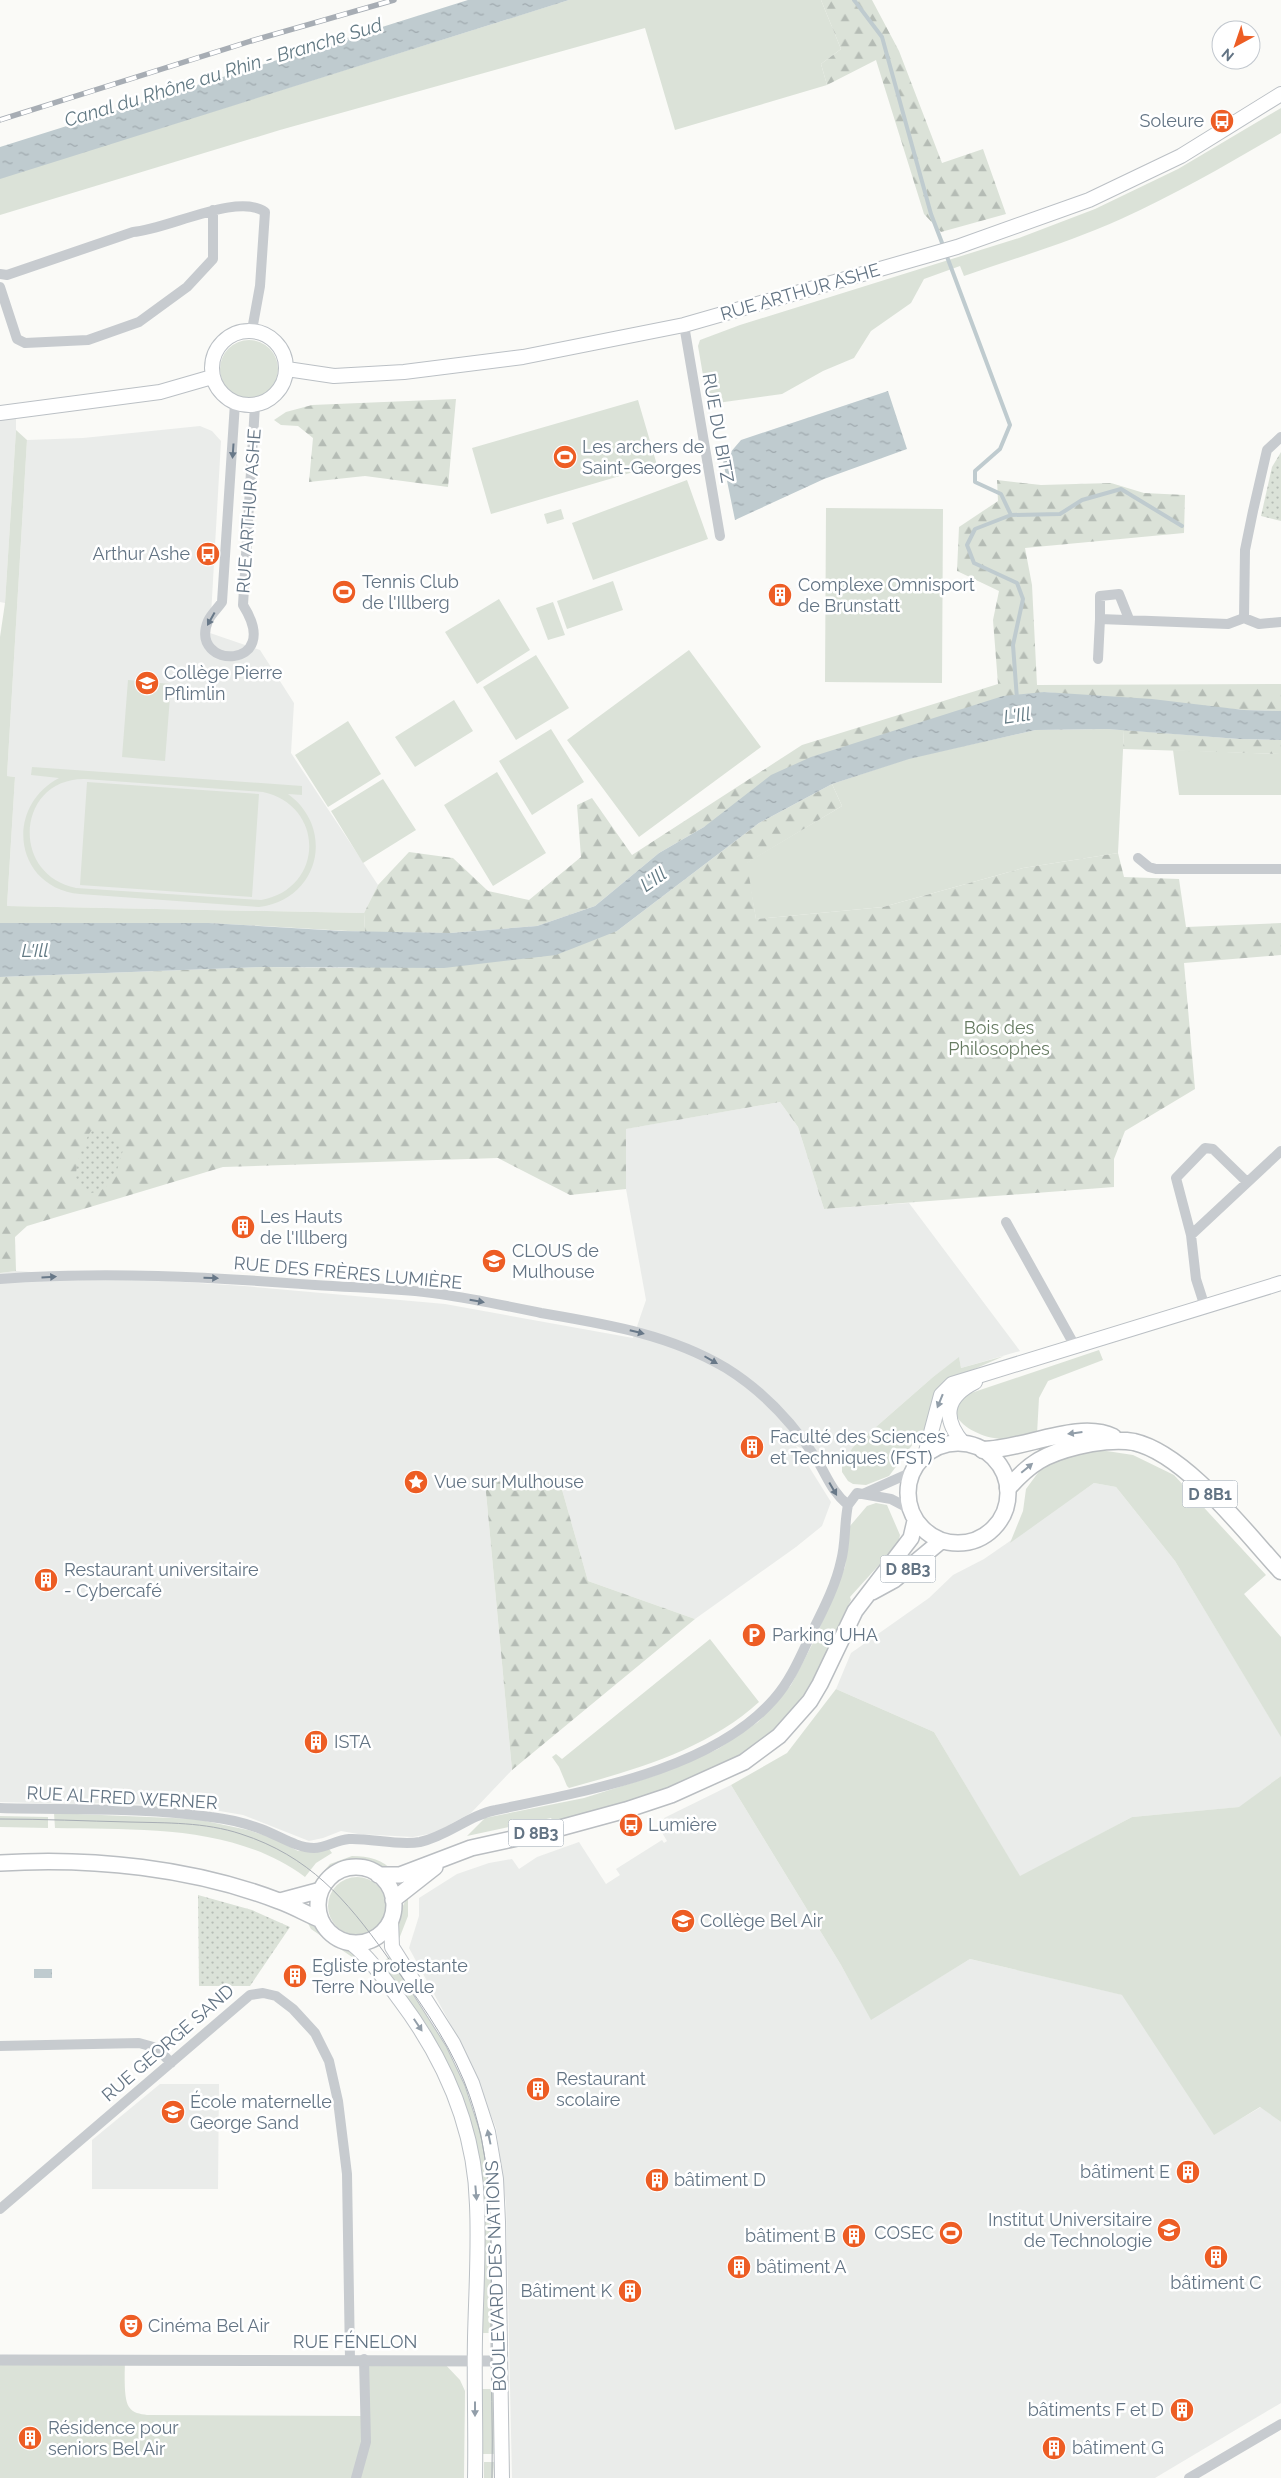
<svg xmlns="http://www.w3.org/2000/svg" width="1281" height="2478" font-family="Raleway,sans-serif">
<defs>
<pattern id="forest-firs" width="22" height="20" patternUnits="userSpaceOnUse" patternTransform="scale(1.25)"><rect width="22" height="20" fill="#dbe2d8"/><path d="M5 1l3.5 6h-7zM16 11l3.5 6h-7z" fill="#b5bcb5"/></pattern>
<pattern id="park-dots" width="8" height="8" patternUnits="userSpaceOnUse" patternTransform="scale(1.25)"><rect width="8" height="8" fill="#dbe2d8"/><path d="M2 2h.1M6 6h.1" fill="none" stroke="#b5bcb5" stroke-width="1.8" stroke-linecap="round"/></pattern>
<pattern id="water-ripples" width="26" height="14" patternUnits="userSpaceOnUse" patternTransform="scale(1.25)"><rect width="26" height="14" fill="#bfcbcf"/><path d="M2 4q2-2 4 0t4 0M15 11q2-2 4 0t4 0" fill="none" stroke="#9fa9ae"/></pattern>
</defs>
<rect width="100%" height="100%" fill="#fafaf7"/>
<path fill="#eaecea" d="M16,405V430L5,603L0,602V407Z
M200,426L212,431L221,441L210,633L260,650L294,703L291,753L378,885L364,913L7,906L15,777L7,776L27,440L83,438Z
M780,1102L798,1127L824,1209L909,1203L1020,1351L961,1368L959,1358L933,1377L853,1447L842,1464L796,1446L831,1502L822,1526L796,1547L695,1619L588,1581L559,1479L485,1482L512,1770L471,1813L434,1833L413,1837L358,1834L341,1831L323,1838L309,1841L243,1815L196,1807L104,1803L75,1804L0,1802V1273L16,1271L244,1286L445,1304L633,1338L646,1300L626,1189L625,1129Z
M1094,1483L1116,1487L1175,1561L1281,1736V1776L1240,1807L1132,1817L1020,1877L934,1732L836,1689L851,1653L929,1598L953,1575L984,1559Z
M731,1785L841,1965L871,2019L970,1959L1123,1995L1214,2134L1261,2107L1281,2122V2403L1155,2478H512L506,2203L496,2128L464,2049L409,1948L419,1916V1898L457,1874L489,1863L512,1859L519,1869L537,1857L579,1842L606,1884L620,1875L616,1869L662,1840L664,1843L667,1841L661,1831L669,1827L664,1818Z
M160,2084H219L218,2189H92V2140Z"/>
<path fill="#dbe2d8" fill-rule="evenodd" d="M569,0H821L841,49L821,64L827,85L675,130L645,28L280,130L0,215V178Z
M1281,108V133C1228,164 1176,194 1121,219C1070,242 1016,258 964,276L960,266L924,279L911,303L871,331L854,358L823,371L782,394L717,403L706,393L698,346L700,340L740,325L1019,238L1095,209L1178,169Z
M220 369a29 29 0 1 1 58 0a29 29 0 1 1-58 0Z
M638,400L657,465L491,514L472,448Z
M16,430L27,440L7,776L15,777L7,906L364,913L365,932L209,923H0V637L5,603Z
M687,480L708,539L593,580L572,523Z
M826,508L943,509L942,683L825,682Z
M561,509L564,519L547,524L544,514Z
M613,581L623,610L567,629L557,601Z
M499,599L530,650L477,684L445,632Z
M553,602L565,635L548,640L536,608Z
M689,650L761,747L639,837L567,740Z
M536,655L569,708L516,740L483,687Z
M128,680L171,684L165,761L122,757Z
M454,700L473,731L415,767L395,737Z
M348,721L381,774L328,807L295,755Z
M551,729L584,782L532,815L499,761Z
M1107,729L1124,730L1118,853L1023,868L883,907L756,919L746,863L842,806L832,784L910,758L1036,730Z
M1173,750L1281,754V795H1179Z
M32,767L302,786V795L288,794C336,829 319,900 259,907L80,894C15,888 3,808 59,778L31,775ZM85,779L263,792C326,806 324,889 261,900L76,888C9,874 17,778 85,779Z
M497,772L546,853L493,886L444,805Z
M383,779L416,830L363,863L331,811Z
M87,782L259,794L252,897L80,885Z
M1099,1350L1103,1360L1048,1381L1039,1398L1037,1434C1023,1436 1008,1441 994,1438C970,1434 935,1411 971,1393Z
M1004,1356L954,1378L925,1428L889,1476L866,1485L853,1484L848,1481L842,1472V1464L853,1447L933,1377L959,1357L961,1368Z
M1100,1450L1133,1455L1174,1475L1266,1575L1244,1594L1281,1637V1737L1175,1561L1116,1487L1094,1483L1010,1543L1023,1511L1026,1489L1040,1470L1053,1460Z
M876,1503L887,1505L900,1535L898,1544L850,1597L851,1600C835,1630 825,1664 806,1693C751,1775 644,1797 554,1823L551,1818L467,1836L485,1818L584,1798L654,1776L718,1749L758,1722L791,1685L815,1639L845,1567L850,1526L867,1506Z
M710,1639L759,1702C708,1749 635,1770 569,1788L567,1786L559,1767L552,1757L556,1754L562,1759Z
M836,1689L934,1732L1020,1876L1132,1817L1239,1807L1281,1776V2122L1260,2107L1214,2135L1122,1995L970,1959L871,2020L841,1965L731,1785L787,1753Z
M54,1813L196,1819L248,1830L273,1838L298,1851L329,1849L332,1853L316,1863L305,1877C233,1824 140,1830 55,1828Z
M0,1816L48,1817V1828L0,1827Z
M352,1856C369,1856 382,1859 394,1872C371,1867 352,1856 330,1872C322,1879 316,1886 306,1892L330,1864Z
M328 1906a29 29 0 1 1 58 0a29 29 0 1 1-58 0Z
M408,1896V1916L399,1939L394,1937C396,1923 401,1908 408,1896Z
M305,1918C316,1925 323,1934 334,1941C343,1948 353,1950 361,1959L352,1957L311,1929Z
M393,1955L458,2058L489,2150L497,2333H479L464,2112L378,1964Z
M125,2359C125,2370 123,2399 129,2407C133,2413 140,2414 147,2415L365,2416L364,2359L441,2360L460,2380L465,2391L464,2478H0V2360Z
M480,2389H496L498,2454H479Z
M484,2462H494L493,2478H484Z"/>
<path fill="url(#forest-firs)" d="M821,0H872L899,51L942,163L983,149L1006,214L941,232L924,214L876,60L827,85L821,64L841,49Z
M456,399L448,487L365,476L309,482L313,438L298,426L281,425L274,420L286,412L312,405Z
M997,480L1041,485L1111,483L1144,493L1185,495L1184,533L1025,548L1032,585L1037,685L1281,684V711L1244,710L1044,692L704,827L659,853L595,906L537,926L450,933L365,932L364,913L378,885L409,852L453,858L488,891L529,900L581,857L577,805L592,798L632,855L802,745L998,684L993,620L999,591L957,571L959,527L998,501Z
M1124,730L1239,739L1281,740V754L1123,749Z
M832,784L842,806L747,863L756,919L883,907L1023,868L1118,853L1124,877L1179,879L1186,927L1281,923V955L1184,963L1195,1089L1125,1131L1114,1159V1187L824,1209L798,1127L780,1102L626,1129V1189L570,1195L498,1158L223,1167L27,1226L15,1237L16,1271L0,1273V977L262,967L351,968L617,931L759,823Z
M559,1479L588,1581L695,1619L512,1770L485,1482Z"/>
<path fill="url(#park-dots)" d="M1281,452V521L1261,516L1272,467Z
M103,1128L123,1150C117,1170 114,1190 91,1193L77,1185C73,1169 82,1145 91,1131Z
M198,1895L252,1910L290,1927L250,1986H199Z"/>
<path fill="url(#water-ripples)" d="M468,0H569L0,179V147Z
M888,391L907,449L824,479L735,520L723,461L741,440Z
M1044,692L1152,699L1244,710L1281,711V740L1239,739L1107,729L1036,730L909,759L832,784L759,823L617,931L556,955L444,968L262,967L0,977V923H209L342,931L450,933L537,926L595,906L659,853L704,827L771,775L811,757L1003,696Z
M34,1969H52V1978H34Z"/>
<g fill="none" stroke-linecap="round" stroke-linejoin="round">
<path stroke="#bfcbcf" stroke-width="4" d="M854,0L882,37L931,214L944,248
M946,254L1010,425L1000,449L975,471V482L1001,494L1011,515
M1017,699L1013,645L1023,599L1017,583L974,563L967,545L975,529L1011,515L1060,514L1082,500L1121,489L1182,526"/>
<g stroke="#bbc0c5" stroke-width="16">
<path id="secondary" d="M212 368a37 37 0 1 1 74 0a37 37 0 1 1-74 0Z
M287,369L334,376L404,372L523,357L684,325L957,247L1089,200L1181,156L1281,94
M0,413L160,392L212,377
M963,1443C942,1418 945,1397 975,1382
M925,1455L941,1395L952,1384L1281,1283
M391,1920L392,1947L453,2043L472,2083L488,2132L496,2179L498,2222L502,2478
M351,1943C370,1958 385,1980 400,2000C445,2060 475,2129 477,2205C479,2250 476,2294 475,2338C474,2385 476,2431 475,2478"/>
</g>
<g stroke="#babec2" stroke-width="18">
<path id="primary" d="M908 1493a50 50 0 1 1 100 0a50 50 0 1 1-100 0Z
M872,1592L894,1580L941,1541
M0,1863C91,1857 194,1868 279,1901C293,1906 307,1914 321,1920
M318 1905a38 38 0 1 1 76 0a38 38 0 1 1-76 0Z
M378,1875H400L471,1848L549,1831L626,1810L671,1795L744,1762L779,1736L810,1701L820,1684L855,1611L911,1538L915,1521
M393,1900L435,1867
M280,1901L321,1890"/>
</g>
<g stroke="#b9bdc0" stroke-width="19">
<path id="trunk" d="M983,1450C1022,1450 1079,1420 1113,1437
M1008,1488C1030,1463 1045,1454 1078,1446C1094,1442 1117,1439 1134,1442C1186,1454 1245,1532 1281,1571"/>
</g>
<path stroke="#c7cbcf" stroke-width="10" d="M0,274L7,275L133,232C166,230 238,192 265,212L260,286L252,330
M0,287L17,339L25,343L88,340L139,322L187,287L213,259V210
M684,325L720,536
M235,403L222,602C218,608 211,614 208,621C188,670 285,671 243,605L255,405
M1244,618L1245,550L1253,511L1267,450L1281,437
M1129,619L1119,594L1100,596V619L1228,624L1244,618L1259,624L1281,622
M1098,659L1100,619
M1138,858L1149,867L1156,869H1281
M1006,1222L1076,1348
M1191,1235L1281,1151
M0,1279C105,1271 211,1277 315,1285C357,1288 399,1288 440,1294C474,1299 507,1306 541,1313C605,1324 669,1334 726,1368C763,1391 793,1423 817,1460C827,1476 832,1492 848,1505L857,1493L891,1499L910,1509
M1205,1307L1196,1279L1191,1235L1176,1178L1205,1148L1213,1149L1247,1182
M865,1493L912,1472
M0,1808C68,1810 144,1807 211,1817C228,1819 245,1823 261,1829C278,1835 296,1848 314,1848C326,1848 336,1840 349,1839C372,1838 398,1846 420,1842C448,1836 469,1815 496,1810C584,1791 711,1771 774,1699C791,1680 801,1655 812,1632C823,1610 836,1585 841,1561C846,1543 844,1524 848,1505
M0,2046L139,2043L157,2048L171,2063
M0,2209L250,1995L263,1993L276,1996L293,2009L315,2033L329,2061L338,2101L347,2174L350,2359
M356,2478L366,2442L364,2359
M1189,2478L1281,2424"/>
<path stroke="#c7cbcf" stroke-width="11" d="M0,2360L500,2361"/>
<use href="#secondary" stroke="#fff" stroke-width="14"/>
<use href="#primary" stroke="#fff" stroke-width="15"/>
<use href="#trunk" stroke="#fff" stroke-width="16"/>
<path stroke="#a7adb4" stroke-width="1" d="M0,1819C43,1819 86,1821 129,1822C166,1823 205,1822 241,1834C309,1856 346,1899 386,1955C415,1995 445,2035 464,2081C496,2159 491,2242 491,2325C491,2376 493,2427 492,2478"/>
<g stroke="#a7adb4" stroke-width="5.5">
<path id="rail" d="M0,120L251,41L394,0"/>
</g>
<use href="#rail" stroke="#fff" stroke-width="4" stroke-dasharray="11" stroke-linecap="butt"/>
</g>
<defs><path id="oneway-solid" d="M-6-.8H1V-3.2L6.5 0L1 3.2V.8H-6Z" transform="scale(1.25)"/></defs>
<g fill="#687888">
<use href="#oneway-solid" transform="translate(233 451) rotate(94)"/>
<use href="#oneway-solid" transform="translate(211 619) rotate(119)"/>
<use href="#oneway-solid" transform="translate(49 1277) rotate(-3)"/>
<use href="#oneway-solid" transform="translate(211 1278) rotate(2)"/>
<use href="#oneway-solid" transform="translate(477 1301) rotate(10)"/>
<use href="#oneway-solid" transform="translate(637 1332) rotate(14)"/>
<use href="#oneway-solid" transform="translate(711 1360) rotate(30)"/>
<use href="#oneway-solid" transform="translate(833 1489) rotate(60)"/>
</g>
<g fill="#929ea9">
<use href="#oneway-solid" transform="translate(940 1401) rotate(112)"/>
<use href="#oneway-solid" transform="translate(1075 1433) rotate(173)"/>
<use href="#oneway-solid" transform="translate(1027 1468) rotate(-40)"/>
<use href="#oneway-solid" transform="translate(418 2025) rotate(56)"/>
<use href="#oneway-solid" transform="translate(489 2137) rotate(-102)"/>
<use href="#oneway-solid" transform="translate(476 2193) rotate(85)"/>
<use href="#oneway-solid" transform="translate(475 2409) rotate(90)"/>
</g>
<defs>
<g id="bus-disc" transform="scale(1.25)"><circle r="9.5" fill="#ed5d24" stroke="#fff"/><path d="M-5-6H5V4H4V6H2V4H-2V6H-4V4H-5ZM-3.5-4V0h7V-4ZM-3.5 1.2v1.5H-2V1.2ZM2 1.2v1.5H3.5V1.2Z" fill="#fff"/></g>
<g id="stadium-disc" transform="scale(1.25)"><circle r="9.5" fill="#ed5d24" stroke="#fff"/><path d="M0-5a6.5 5 0 1 0 0 10a6.5 5 0 1 0 0-10ZM-3.5-1.8h7v3.6h-7Z" fill="#fff"/></g>
<g id="building-disc" transform="scale(1.25)"><circle r="9.5" fill="#ed5d24" stroke="#fff"/><path d="M-4-6H4V6H1V3H-1V6H-4ZM-2.5-4.3h1.7v1.8h-1.7ZM.8-4.3h1.7v1.8H.8ZM-2.5-1h1.7V.8h-1.7ZM.8-1h1.7V.8H.8Z" fill="#fff"/></g>
<g id="school-disc" transform="scale(1.25)"><circle r="9.5" fill="#ed5d24" stroke="#fff"/><path d="M0-5L7-2L0 1L-7-2ZM-4 1L0 2.5L4 1V4Q0 6-4 4Z" fill="#fff"/></g>
<g id="university-disc" transform="scale(1.25)"><circle r="9.5" fill="#ed5d24" stroke="#fff"/><path d="M0-5L7-2L0 1L-7-2ZM-4 1L0 2.5L4 1V4Q0 6-4 4Z" fill="#fff"/></g>
<g id="sight-disc" transform="scale(1.25)"><circle r="9.5" fill="#ed5d24" stroke="#fff"/><path d="M0-6L1.8-2.2L6-1.7L2.9 1.2L3.7 5.4L0 3.3L-3.7 5.4L-2.9 1.2L-6-1.7L-1.8-2.2Z" fill="#fff"/></g>
<g id="parking-disc" transform="scale(1.25)"><circle r="9.5" fill="#ed5d24" stroke="#fff"/><path d="M-3.5-5.5H1a3.5 3.5 0 0 1 0 7H-1V5.5H-3.5ZM-1-3.4V-.6H.8a1.4 1.4 0 0 0 0-2.8Z" fill="#fff"/></g>
<g id="theatre-disc" transform="scale(1.25)"><circle r="9.5" fill="#ed5d24" stroke="#fff"/><path d="M-5-5.5Q0-4 5-5.5V0Q5 5 0 6Q-5 5-5 0ZM-3.3-2.5H-1v1.5H-3.3ZM1-2.5H3.3v1.5H1ZM-2.8 1Q0 5.5 2.8 1Z" fill="#fff"/></g>
</defs>
<g fill-rule="evenodd">
<use href="#bus-disc" x="1222" y="121"/>
<use href="#stadium-disc" x="565" y="457"/>
<use href="#bus-disc" x="208" y="554"/>
<use href="#stadium-disc" x="344" y="592"/>
<use href="#building-disc" x="780" y="595"/>
<use href="#school-disc" x="147" y="683"/>
<use href="#building-disc" x="243" y="1227"/>
<use href="#university-disc" x="494" y="1261"/>
<use href="#building-disc" x="752" y="1447"/>
<use href="#sight-disc" x="416" y="1482"/>
<use href="#building-disc" x="46" y="1580"/>
<use href="#parking-disc" x="754" y="1635"/>
<use href="#building-disc" x="316" y="1742"/>
<use href="#bus-disc" x="631" y="1825"/>
<use href="#school-disc" x="683" y="1921"/>
<use href="#building-disc" x="295" y="1976"/>
<use href="#building-disc" x="538" y="2089"/>
<use href="#school-disc" x="173" y="2112"/>
<use href="#building-disc" x="1188" y="2172"/>
<use href="#building-disc" x="657" y="2180"/>
<use href="#university-disc" x="1169" y="2230"/>
<use href="#stadium-disc" x="951" y="2233"/>
<use href="#building-disc" x="854" y="2236"/>
<use href="#building-disc" x="1216" y="2257"/>
<use href="#building-disc" x="739" y="2267"/>
<use href="#building-disc" x="630" y="2291"/>
<use href="#theatre-disc" x="131" y="2326"/>
<use href="#building-disc" x="1182" y="2410"/>
<use href="#building-disc" x="30" y="2438"/>
<use href="#building-disc" x="1054" y="2448"/>
</g>
<g text-anchor="middle" stroke-width="5" stroke-linejoin="round" paint-order="stroke">
<g fill="#fff" stroke="#929ea9" stroke-width="1">
<rect x="1182.5" y="1480.5" width="55" height="27" rx="4"/>
<rect x="880.5" y="1555.5" width="55" height="27" rx="4"/>
<rect x="508.5" y="1819.5" width="55" height="27" rx="4"/>
</g>
<g font-size="16" font-weight="bold" fill="#637484">
<text x="1210" y="1500">D 8B1</text>
<text x="908" y="1575">D 8B3</text>
<text x="536" y="1839">D 8B3</text>
</g>
<g font-size="18" fill="#637484" stroke="#fff" text-anchor="start">
<text x="1204" y="127" text-anchor="end">Soleure</text>
<text x="582" y="453">Les archers de<tspan x="582" dy="21">Saint-Georges</tspan></text>
<text x="190" y="560" text-anchor="end">Arthur Ashe</text>
<text x="362" y="588">Tennis Club<tspan x="362" dy="21">de l'Illberg</tspan></text>
<text x="798" y="591">Complexe Omnisport<tspan x="798" dy="21">de Brunstatt</tspan></text>
<text x="164" y="679">Collège Pierre<tspan x="164" dy="21">Pflimlin</tspan></text>
<text x="260" y="1223">Les Hauts<tspan x="260" dy="21">de l'Illberg</tspan></text>
<text x="512" y="1257">CLOUS de<tspan x="512" dy="21">Mulhouse</tspan></text>
<text x="770" y="1443">Faculté des Sciences<tspan x="770" dy="21">et Techniques (FST)</tspan></text>
<text x="434" y="1488">Vue sur Mulhouse</text>
<text x="64" y="1576">Restaurant universitaire<tspan x="64" dy="21">- Cybercafé</tspan></text>
<text x="772" y="1641">Parking UHA</text>
<text x="334" y="1748">ISTA</text>
<text x="648" y="1831">Lumière</text>
<text x="700" y="1927">Collège Bel Air</text>
<text x="312" y="1972">Egliste protestante<tspan x="312" dy="21">Terre Nouvelle</tspan></text>
<text x="556" y="2085">Restaurant<tspan x="556" dy="21">scolaire</tspan></text>
<text x="190" y="2108">École maternelle<tspan x="190" dy="21">George Sand</tspan></text>
<text x="1170" y="2178" text-anchor="end">bâtiment E</text>
<text x="674" y="2186">bâtiment D</text>
<text x="1152" y="2226" text-anchor="end">Institut Universitaire<tspan x="1152" dy="21">de Technologie</tspan></text>
<text x="934" y="2239" text-anchor="end">COSEC</text>
<text x="836" y="2242" text-anchor="end">bâtiment B</text>
<text x="756" y="2273">bâtiment A</text>
<text x="1216" y="2289" text-anchor="middle">bâtiment C</text>
<text x="612" y="2297" text-anchor="end">Bâtiment K</text>
<text x="148" y="2332">Cinéma Bel Air</text>
<text x="1164" y="2416" text-anchor="end">bâtiments F et D</text>
<text x="48" y="2434">Résidence pour<tspan x="48" dy="21">seniors Bel Air</tspan></text>
<text x="1072" y="2454">bâtiment G</text>
</g>
<g font-size="18" fill="#637484" stroke="#fff">
<text transform="translate(800 292) rotate(-16)" y="6">RUE ARTHUR ASHE</text>
<text transform="translate(718 428) rotate(80)" y="6">RUE DU BITZ</text>
<text transform="translate(249 511) rotate(-86)" y="6">RUE ARTHUR ASHE</text>
<text transform="translate(348 1273) rotate(5)" y="6">RUE DES FRÈRES LUMIÈRE</text>
<text transform="translate(122 1798) rotate(3)" y="6">RUE ALFRED WERNER</text>
<text transform="translate(168 2043) rotate(-41)" y="6">RUE GEORGE SAND</text>
<text transform="translate(496 2276) rotate(-92)" y="6">BOULEVARD DES NATIONS</text>
<text x="355" y="2348">RUE FÉNELON</text>
</g>
<g font-size="18" fill="#667b62" stroke="#fff">
<text x="999" y="1034">Bois des<tspan x="999" dy="21">Philosophes</tspan></text>
</g>
<g font-size="19" font-style="italic" fill="#637a84" stroke="#fff">
<text transform="translate(223 72) rotate(-17)" y="7">Canal du Rhône au Rhin - Branche Sud</text>
<text transform="translate(1017 715) rotate(-8)" y="7">L'Ill</text>
<text transform="translate(653 879) rotate(-35)" y="7">L'Ill</text>
<text x="35" y="957">L'Ill</text>
</g>
</g>
<g transform="translate(1236 45) rotate(220)"><circle r="24" fill="#ffffff" stroke="#c1c7ce"/>
<path d="M0-4L9 19L0 12L-9 19Z" fill="#ed5d24"/>
<text y="-8" font-size="14" font-weight="bold" text-anchor="middle" fill="#637484">N</text>
</g>
</svg>
